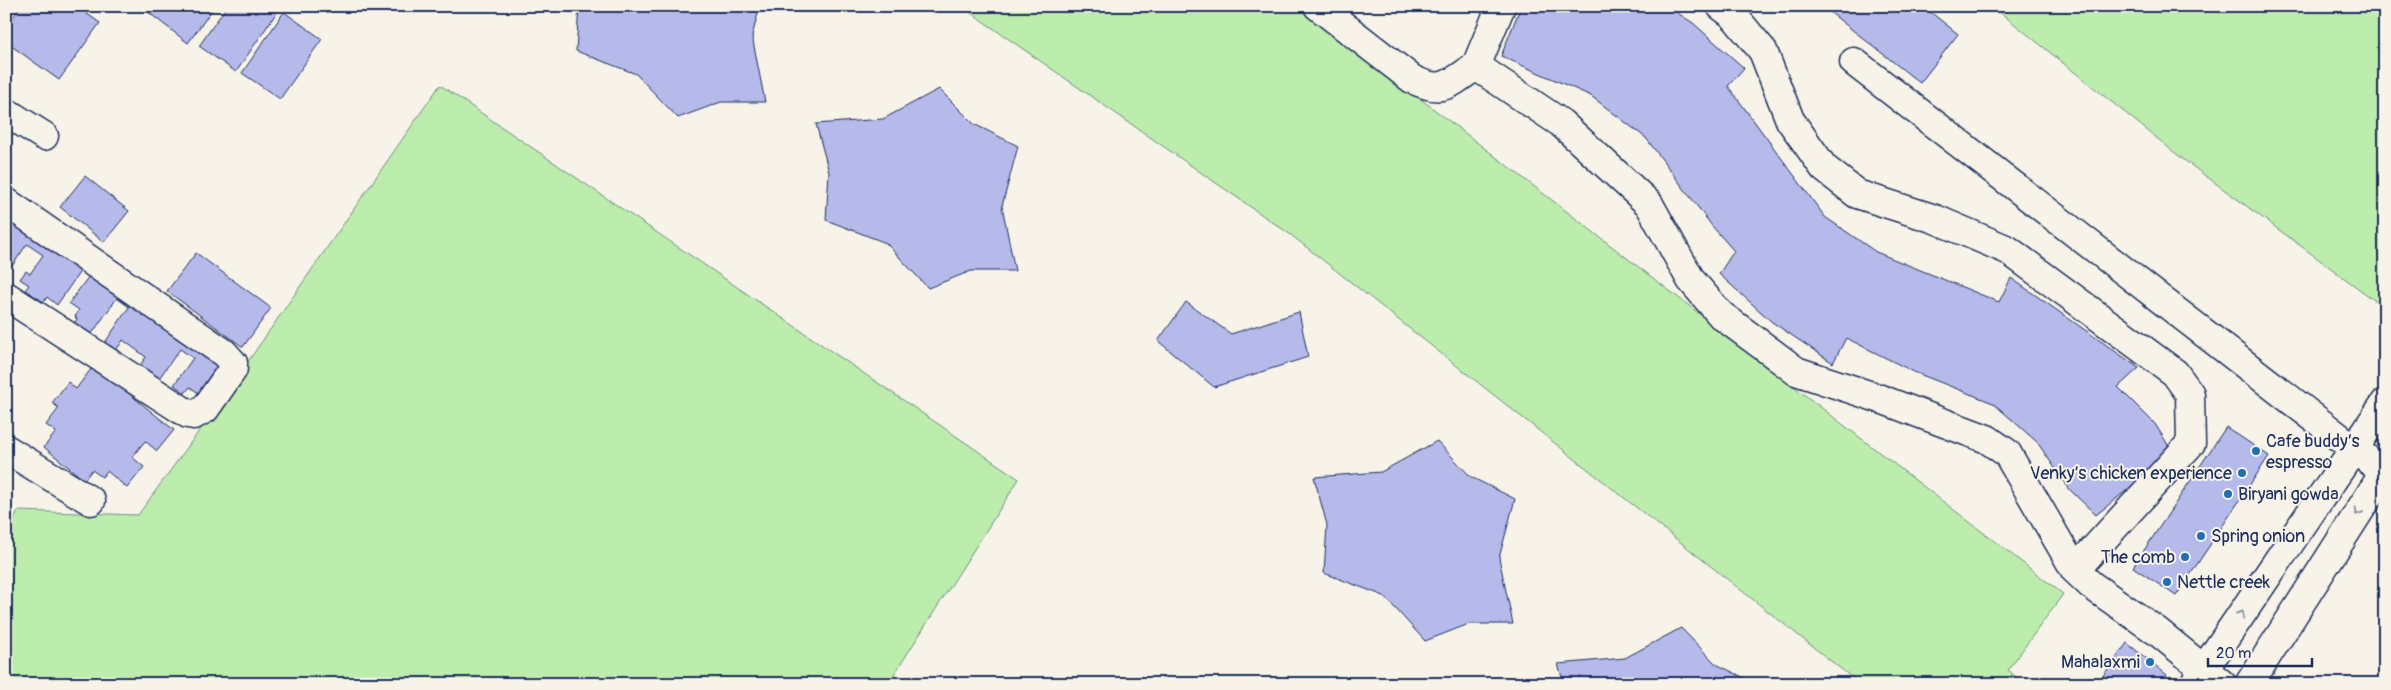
<svg xmlns="http://www.w3.org/2000/svg" width="2391" height="690" font-family="Pangolin,sans-serif">
<rect width="100%" height="100%" fill="#f7f3e8"/>
<filter id="ink" filterUnits="userSpaceOnUse"><feTurbulence type="fractalNoise" baseFrequency=".02" numOctaves="2"/><feDisplacementMap in="SourceGraphic" scale="10" xChannelSelector="R" yChannelSelector="G"/><feConvolveMatrix kernelMatrix="1 2 1 2 8 2 1 2 1" color-interpolation-filters="sRGB"/></filter>
<g filter="url(#ink)">
<path fill="#bcedac" stroke="#6c8e85" d="M961,6H1300L2063,594L2008,670L2024,684H1860L1291,235Z
M1992,6H2385V308L2184,160Z
M440,85L1019,479L888,684H6V537L18,511L138,515L213,412Z"/>
<path fill="#b6baeb" stroke="#1b2f5e" d="M21,6H76L100,23L59,80L6,42V27Z
M152,6H215L188,43L148,12Z
M227,6H275L279,9L236,72L199,46Z
M285,6H296L292,11Z
M579,6H760L752,36L765,102H721L678,118L636,74L576,51Z
M1521,6H1667L1693,23L1744,68L1728,86L1825,217L1876,252L1999,302L2011,278L2139,368L2118,387L2155,424L2173,453L2096,515L2070,490L2037,442L1993,403L1914,372L1846,338L1833,363L1772,322L1719,274L1734,251L1712,226L1646,138L1591,96L1501,56Z
M1822,6H1923L1958,34L1920,83Z
M284,12L322,39L280,99L242,73Z
M939,89L974,124L1018,146L1002,206L1015,271H971L928,288L886,243L826,220L829,172L816,124L883,119Z
M85,176L129,211L104,242L60,207Z
M6,211L228,366L206,398L190,387L185,393L174,385L193,358L180,349L157,381L138,368L146,357L123,340L115,352L104,344L129,307L117,298L91,335L74,323L77,319L75,317L79,310L69,303L89,276L81,270L57,305L47,297L44,302L25,290L29,285L20,279L26,271L30,274L43,255L27,244L6,275Z
M196,253L271,308L243,347L167,291Z
M1186,302L1231,334L1299,312L1308,357L1214,387L1158,341Z
M94,365L174,430L157,451L145,441L132,457L144,467L127,488L107,471L102,477L92,470L84,480L44,447L56,432L46,425L59,408L52,403L68,382L76,389Z
M2226,427L2269,456L2176,596L2133,567Z
M1437,441L1471,477L1515,499L1499,558L1513,624H1469L1425,641L1384,596L1324,573L1327,525L1314,477L1381,472Z
M1681,628L1716,664L1757,684H1564L1558,664L1625,658Z
M2127,643L2167,675L2161,684H2097Z"/>
<g fill="none" stroke-linecap="round" stroke-linejoin="round">
<g stroke="#1b2f5e" stroke-width="31">
<path id="minor" d="M1318,6L1412,79C1444,95 1450,83 1476,66L1561,123L1649,204L1691,280L1721,315L1775,355L1796,371L1878,398L1987,439L2007,453L2075,570L2091,585L2158,632L2222,684
M1721,6L1733,15L1763,51L1790,120L1824,168L1857,194L1935,219L2008,250L2175,373L2190,394L2191,443L2075,570
M1854,62L2384,472
M1476,66L1501,6
M6,112L44,136
M6,202L224,353L233,363V369L205,409L194,415L188,414L6,296
M6,449L91,501
M2194,684L2385,403
M2249,684L2385,471"/>
</g>
<use href="#minor" stroke="#f7f3e8" stroke-width="28"/>
</g>
<defs><path id="oneway-chevron" d="M-2-3.5L2.5 0L-2 3.5" fill="none" stroke-width="1.6" stroke-linecap="round" stroke-linejoin="round" transform="scale(1.25)"/></defs>
<g stroke="#8991a3">
<use href="#oneway-chevron" transform="translate(2358 512) rotate(122)"/>
<use href="#oneway-chevron" transform="translate(2241 614) rotate(-56)"/>
</g>
</g>
<g fill="#1f6fb2" stroke="#f7f3e8" stroke-width="2">
<circle cx="2256" cy="451" r="5"/>
<circle cx="2242" cy="473" r="5"/>
<circle cx="2228" cy="494" r="5"/>
<circle cx="2201" cy="536" r="5"/>
<circle cx="2185" cy="557" r="5"/>
<circle cx="2167" cy="582" r="5"/>
<circle cx="2150" cy="662" r="5"/>
</g>
<g text-anchor="middle" stroke-width="4" stroke-linejoin="round" paint-order="stroke">
<g font-size="18" fill="#1b2f5e" stroke="#f7f3e8" text-anchor="start">
<text x="2266" y="447">Cafe buddy’s<tspan x="2266" dy="21">espresso</tspan></text>
<text x="2232" y="479" text-anchor="end">Venky’s chicken experience</text>
<text x="2238" y="500">Biryani gowda</text>
<text x="2211" y="542">Spring onion</text>
<text x="2175" y="563" text-anchor="end">The comb</text>
<text x="2177" y="588">Nettle creek</text>
<text x="2140" y="668" text-anchor="end">Mahalaxmi</text>
</g>
</g>
<rect width="2391" height="690" fill="none" stroke="#f7f3e8" stroke-width="25"/>
<rect x="12" y="12" width="2366" height="665" fill="none" stroke="#1b2f5e" stroke-width="2" filter="url(#ink)"/>
<path d="M2208 658v8h104v-8" fill="none" stroke="#1b2f5e" stroke-width="2.5"/>
<text x="2216" y="658" font-size="15" fill="#1b2f5e" stroke="#f7f3e8" stroke-width="4" paint-order="stroke">20 m</text>
</svg>
